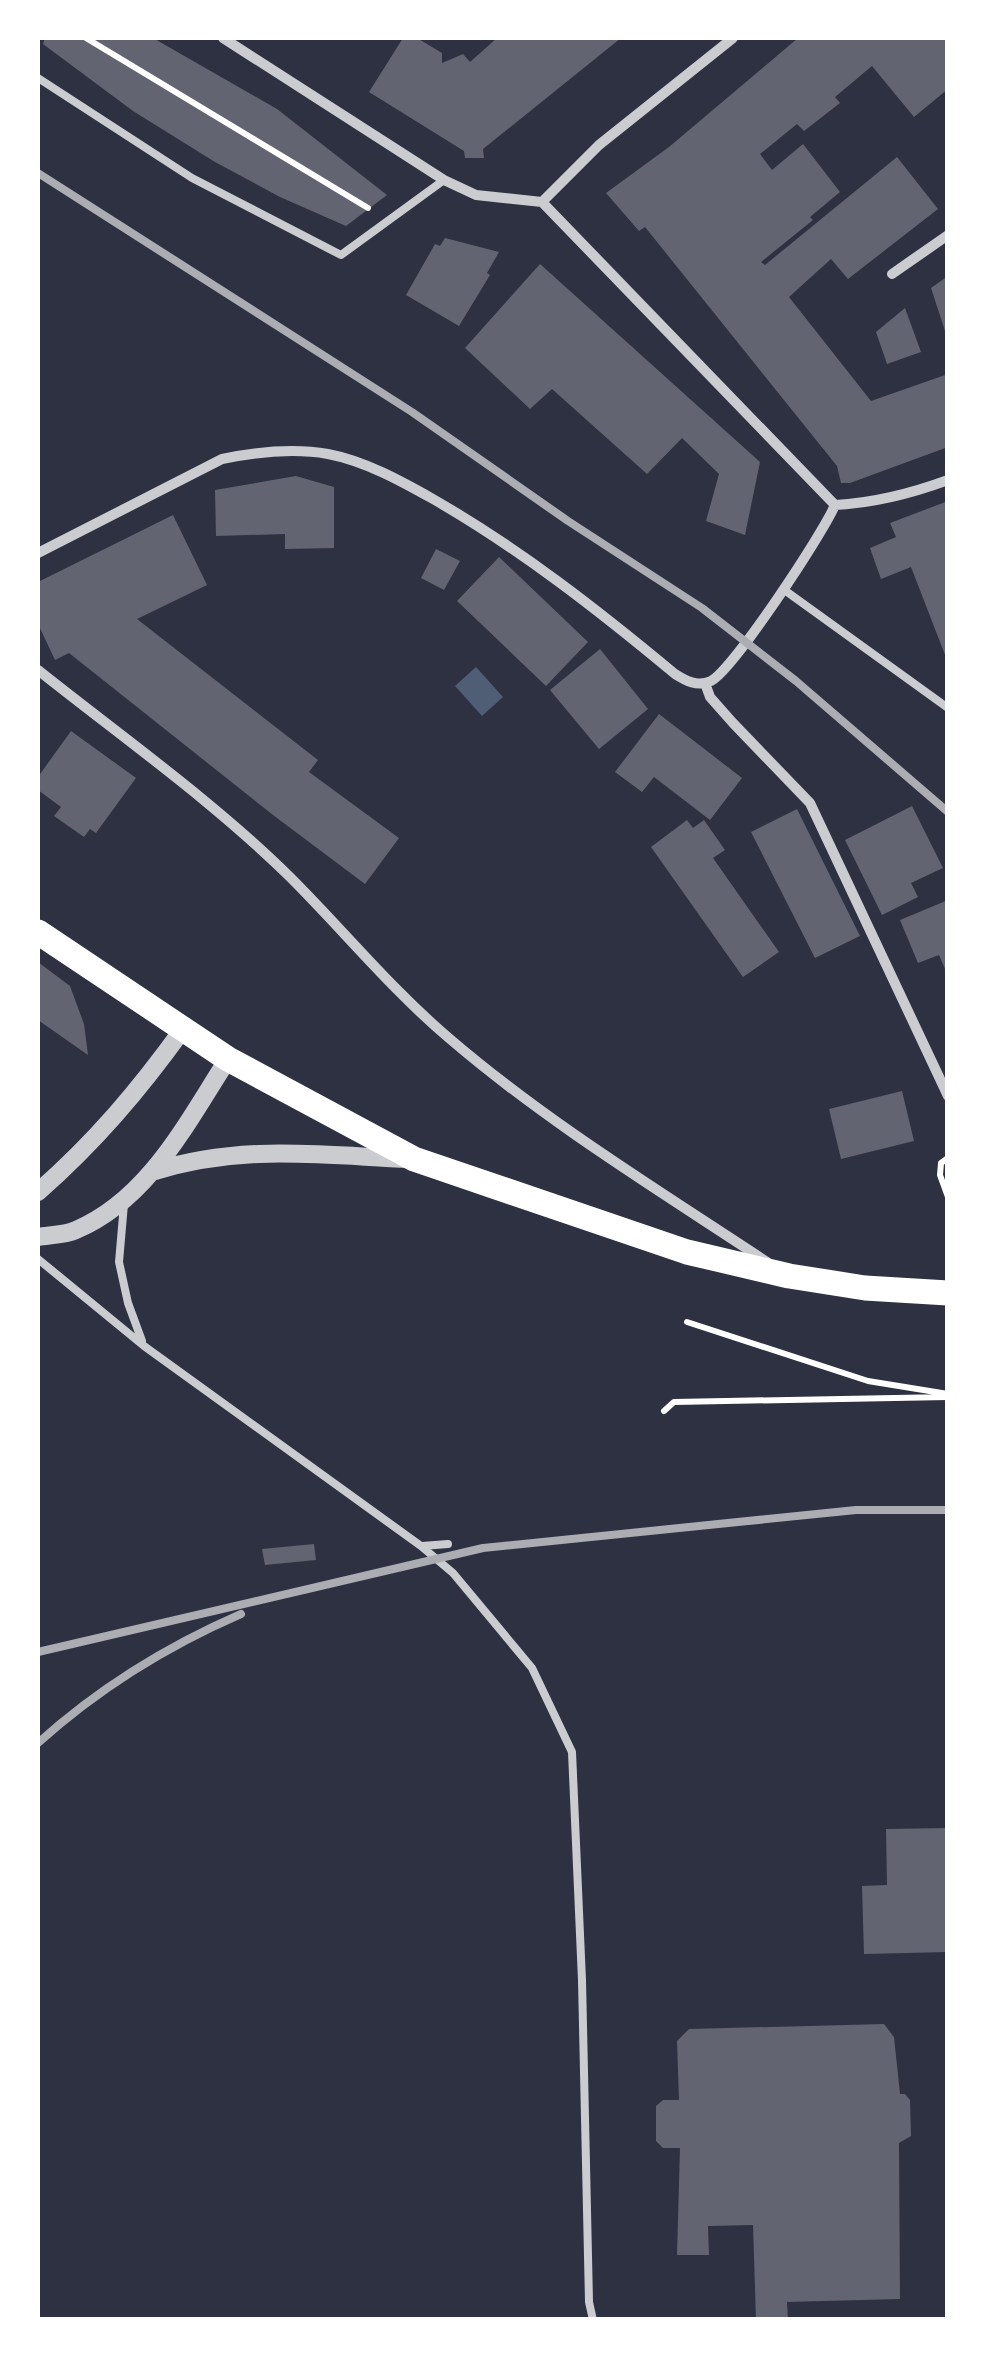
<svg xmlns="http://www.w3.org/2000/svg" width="985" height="2357" font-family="'Public Sans',sans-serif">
<rect width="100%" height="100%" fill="#2d3142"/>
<path fill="#4f5d75" d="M476,667L503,697L482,716L455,686Z"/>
<path fill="#626471" d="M45,38H153L277,109L387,195L346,226L280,197L215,162L133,111L43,44Z
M403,38H417L442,53V63L463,54L470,62L497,38H621L483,149L484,158H465L464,151L369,92Z
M798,38H948V89L914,117L872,66L835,97L840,103L804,131L797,124L760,154L772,170L803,144L840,192L810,217L813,220L761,262L765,265L897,157L938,209L848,279L831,259L789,297L871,401L948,374V447L850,483H841L837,466L645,227L639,231L606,193L669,147Z
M445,238L499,252L487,273L490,275L459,326L406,295L435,244L440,246Z
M540,264L760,462L745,535L706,521L719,474L682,438L647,474L552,389L530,409L465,348Z
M948,276V337H947L931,288Z
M905,308L921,352L887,364L876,332Z
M296,476L334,487V548L285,549V534L216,536L215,490Z
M948,501V660H947L911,567L881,579L870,548L896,537L890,523Z
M173,515L207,585L137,619L318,760L309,772L399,838L365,884L273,815L69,653L55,660L38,624V582Z
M436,549L460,561L444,590L421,578Z
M499,557L588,642L546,686L457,601Z
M600,649L648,709L599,749L550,690Z
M659,714L742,778L710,820L654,777L642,792L615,772Z
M71,731L136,778L96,833L90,829L84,837L54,816L61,807L38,790V777Z
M912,806L943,868L911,883L918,897L882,915L845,840Z
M797,809L860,936L815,958L751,832Z
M687,820L693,828L704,820L725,850L713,858L779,952L743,977L651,847Z
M948,900V968L945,969L939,955L918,963L900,920Z
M38,962L70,986L84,1024L88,1055L38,1020Z
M902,1091L914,1141L841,1159L829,1109Z
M314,1544L316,1560L265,1565L262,1549Z
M948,1828V1952L864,1954L862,1886L887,1885L886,1829Z
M884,2024L894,2037L900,2094H905L910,2100L911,2136L899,2143L900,2299L787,2302L788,2320H756L753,2225L708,2226L709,2255H677L680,2148H663L656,2141V2106L663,2100H679L677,2041L689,2029Z"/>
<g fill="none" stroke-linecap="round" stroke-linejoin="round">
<path stroke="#fff" stroke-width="6" d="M86,38L368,208
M948,1158L941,1163L940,1175L948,1197
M687,1322L868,1381L948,1394
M664,1411L674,1402L948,1397"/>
<path stroke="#caccd0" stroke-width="8" d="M38,78L192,178L341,255L444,180
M783,589L948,708
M124,1204L119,1262L128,1303L142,1341
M38,1259L144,1346L421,1546L453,1573L532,1668L572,1752L582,1980L589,2302L593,2320
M422,1546L448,1544"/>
<path stroke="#caccd0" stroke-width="10" d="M223,38L444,180L476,195L542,202
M542,202L835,505
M542,202L599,145L733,38
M892,274L948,235
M835,505C874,503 910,494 948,480
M38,553L222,459C256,452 293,448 328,454C365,461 401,481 433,499C520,549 598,610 675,674C686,681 697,687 711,681C733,670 824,532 835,505
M38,670C122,737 213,801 290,877C344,931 392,990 450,1039C548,1123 660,1191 767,1262
M705,683L710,697L733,723L810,803L948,1096"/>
<path stroke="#caccd0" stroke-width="18" d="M152,1172C241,1144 318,1155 409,1159
M38,1192C95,1142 139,1090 183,1029
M38,1237C50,1235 65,1235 76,1230C149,1199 187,1122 228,1059"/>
<path stroke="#fff" stroke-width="25" d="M38,932L228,1059L414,1159L687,1252L789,1276L865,1288L948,1293"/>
<path stroke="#abadb3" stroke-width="8" d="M38,173L412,412L568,521L702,608L796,681L948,812
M38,1652L483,1548L856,1510H948
M38,1743C99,1688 165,1647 241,1614"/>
</g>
<rect width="985" height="2357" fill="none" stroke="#ffffff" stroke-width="80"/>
</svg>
